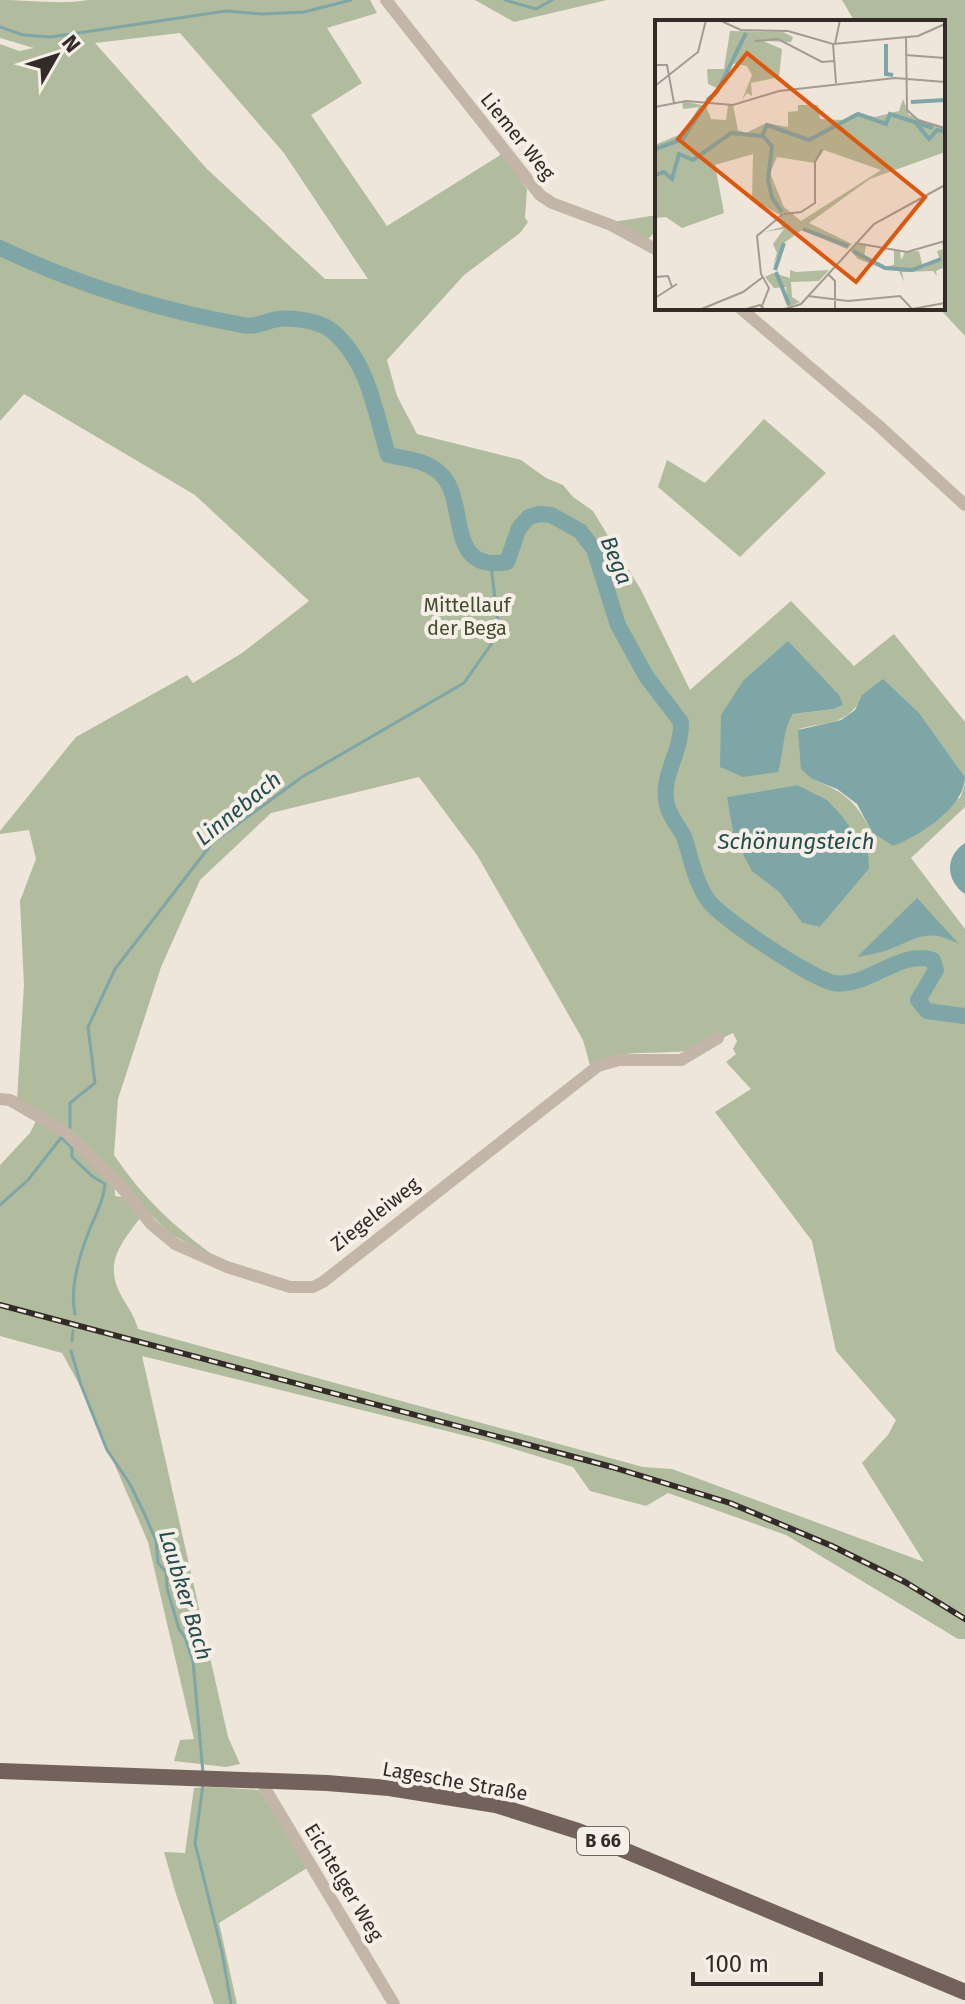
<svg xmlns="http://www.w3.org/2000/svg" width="965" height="2004" font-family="'Fira Sans',sans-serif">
<rect width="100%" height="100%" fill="#eee5db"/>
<path fill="#b1bb9d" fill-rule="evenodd" d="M0,0C27,0 63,5 88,0H370L377,13L327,28L362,83L311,115L387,226L502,154L527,189L525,218L528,222L520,233L464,275L387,360L397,396L417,434L521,460L546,478L563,485L573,497L593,511L641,590L690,690L791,601L854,666L894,634L965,722V777L920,714L863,695C848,726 828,721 799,729L812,779C845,792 855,801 872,832L960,798L965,784V807L911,858L965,929V1639H958L786,1535L668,1493L646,1506L590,1491L573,1467L491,1442L142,1356L228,1737L240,1764L226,1767L174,1761L180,1740L194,1739L148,1542L83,1391L62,1353L0,1336V1165L30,1133L36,1121L17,1100L24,985L20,901L36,859L29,830L0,834V831L76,737L187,675L193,683L242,653L309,601L195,495L24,394L0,421V44L19,51L34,48L0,38ZM180,33L284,153L368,279H325L207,169L95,43ZM788,641L843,705L834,709L793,714L787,724ZM419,777L477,855L583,1040L590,1065C620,1047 658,1056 692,1050C707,1048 720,1039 733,1033L737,1041L733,1049L736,1054L726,1062L751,1089L715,1112L812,1241L836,1351L896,1420L888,1435L862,1463L924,1562L672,1469L643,1467L138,1329C134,1313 124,1303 118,1289C105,1259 125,1239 140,1218L122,1197L115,1196L114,1172L149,1213L172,1235L217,1258C173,1226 144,1199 114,1155L118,1099L161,967L200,880L271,813ZM797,785L869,869L820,927L802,923L779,892L752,870L728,797Z
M475,0H607L514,22Z
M842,0H965V336L939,308H943V22H855Z
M657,215V230L647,240L613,222Z
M764,419L826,473L740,557L658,487L667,460L705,483Z
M211,1787L259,1790L307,1868L219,1923L237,2004H214L176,1894L164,1852L185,1853L194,1788Z"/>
<path fill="#7ea6a7" d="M788,641L839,695L843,705L834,709L793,714C782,730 784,753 778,772L743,777L720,767L721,715L743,681Z
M883,679L920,714L965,777C965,807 918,837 893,846L872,832L857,804L837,789L812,779L801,769L798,730L841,720L855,710L862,695Z
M797,785L827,800L842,816L868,854L869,869L820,927L802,923L779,892L752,871L734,837L727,797Z
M965,843V894C945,880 945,856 965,843Z
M917,898L959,944C929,928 919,937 890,949C880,953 868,955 857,957Z"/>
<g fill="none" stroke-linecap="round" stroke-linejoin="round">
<path stroke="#7ea6a7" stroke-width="3" d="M505,0L536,9L552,0
M0,27L23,35L51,37L226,11L262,14L304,12L351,0
M70,1129V1103L95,1083L88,1027L115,969L213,842L302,777L464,683L499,633L491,565
M61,1137L72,1148V1157L92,1176L105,1184C104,1199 97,1212 91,1226C80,1253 69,1287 75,1314
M0,1205L28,1180L64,1134
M72,1341L73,1331
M71,1351L81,1385L107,1450L130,1484L145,1515L156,1541L158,1563L166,1572L167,1588L179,1629L185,1637L193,1661L203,1773
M203,1785L195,1843L222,1952L231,2004"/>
<path stroke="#7ea6a7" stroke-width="16" d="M0,248C78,285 158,310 243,325C256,328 265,321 278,319C292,317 319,321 331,330C368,360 375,411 388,455C408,459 426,460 441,474C469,501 444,573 507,562L519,528L529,517L539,514L551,515L580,531L594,549L618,625L646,676L681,722C682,754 660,775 667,805C669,816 679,826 684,837C691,857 695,882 708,900C720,918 814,980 834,983C869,988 899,949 933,960L936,970L918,1000L927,1011L965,1016"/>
<path stroke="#c4b5a9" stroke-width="12" d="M386,0L540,195L552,203L611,225L657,250
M740,308L878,425L965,505
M0,1099L10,1100L63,1131
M68,1134L122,1188L151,1224L175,1244L227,1267L290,1287H313L323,1282L598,1066L619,1060H681L718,1038
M260,1780L394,2004"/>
<path stroke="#72625b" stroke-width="16" d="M0,1771L327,1783L389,1788L496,1805L578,1831L965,1992"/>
<g stroke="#322b28" stroke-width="6">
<path id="rail" d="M0,1305L612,1467L730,1503L832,1546L905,1582L965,1619"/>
</g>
<use href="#rail" stroke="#f6efe7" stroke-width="3" stroke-dasharray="9" stroke-linecap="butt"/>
</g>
<g text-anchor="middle" stroke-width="8" stroke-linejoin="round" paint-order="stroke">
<rect fill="#f6efe7" stroke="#6d6661" stroke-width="2" x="577" y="1827" width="52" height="28" rx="6"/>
<g font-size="18" font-weight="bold" fill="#322b28">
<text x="603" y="1847">B 66</text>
</g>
<g font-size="20" fill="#322b28" stroke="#f6efe7">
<text transform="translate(518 136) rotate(51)" y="7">Liemer Weg</text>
<text transform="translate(375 1214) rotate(-38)" y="7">Ziegeleiweg</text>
<text transform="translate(455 1781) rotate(10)" y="7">Lagesche Straße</text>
<text transform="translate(344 1882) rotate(59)" y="7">Eichtelger Weg</text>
</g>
<g font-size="20" fill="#434d2f" stroke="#f6efe7">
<text x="467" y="612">Mittellauf<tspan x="467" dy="23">der Bega</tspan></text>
</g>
<g font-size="22" font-style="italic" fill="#234c4e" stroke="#f6efe7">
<text transform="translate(617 560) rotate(68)" y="8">Bega</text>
<text transform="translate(238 808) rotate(-39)" y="8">Linnebach</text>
<text x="796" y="849">Schönungsteich</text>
<text transform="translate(186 1595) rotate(73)" y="8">Laubker Bach</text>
</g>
</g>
<g transform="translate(655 20)">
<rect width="290" height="290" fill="#eee5db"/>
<path d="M75,11L128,12L138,17L136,22L108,21L127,29L124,57L96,63L97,76L92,73L87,80L97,55L92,46L76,43L62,75L48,83L62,68L53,64L52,49H69ZM248,79L254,95L290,109V132L215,159L154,203L197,224L192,229L147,210L129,223L118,246L122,233L118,224L129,209L109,212L127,207L125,195L97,179L98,134L60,145L69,193L27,208L11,197L0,198V125L28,113L44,87L28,89L27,81L51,86L56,99L71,100L73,85H78L83,110L91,113L111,103L133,107V92L143,91V85H163L165,99L188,100L201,93L220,97L244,91ZM169,130L226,150L146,201L129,187L115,153L122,137L160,143ZM287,222H290V247L281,251L282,256L278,251L247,252L249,262L243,249H230L203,239L195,230L200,224L211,225L209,237L229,247L239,245V229L245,231L246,240L250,232L264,231L268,248L285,240L282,231L288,229ZM135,250L141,252L174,250L164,261L136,262L137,277L145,282L133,287L131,267L119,268L110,257L118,253L135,258Z" fill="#b1bb9d" fill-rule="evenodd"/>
<path fill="none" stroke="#7ea6a7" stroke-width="4" d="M231,24V54L238,55M52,80L62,72L91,13M256,82L290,80M261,103L274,119L282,110L290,111M108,116L117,126L113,160L117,178L127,192M0,129L28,119L49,86M0,155L9,152L17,159L24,134L38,140L76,113L107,116L112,105L154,120L203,94L231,104L235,94L278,108M148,209L193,226M198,231L230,248L257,250L286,239M120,250L129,223M121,252L134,285"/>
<path fill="none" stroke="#a39b93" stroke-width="2" d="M64,0L86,10L133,11L178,24L263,16L290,4M251,17L252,90L263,100L290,108M100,21L123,19L167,42L179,41M178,24L181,63M180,24L185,0M250,35L290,38M0,45H12L19,83M0,66L43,32L51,0M0,87L31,81L78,85L124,71L240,58L290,62M129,194L146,192L160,183V142L167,129M200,223L252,232L290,221M173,254L180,261V290M0,257L13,256L17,267M153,276L193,281L245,276L257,289L290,283M0,278L22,264M107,286L114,268L106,254L102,216L128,194M44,290L88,272L108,257M88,290L105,285L110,290M126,290L146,284L219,204L290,165"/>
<path fill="#df570d" fill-opacity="0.15" stroke="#df570d" stroke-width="4" d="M92,33L270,177L201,262L23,119Z"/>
<rect width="290" height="290" fill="none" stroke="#322b28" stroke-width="4"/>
</g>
<g transform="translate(56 56) rotate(51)" stroke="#f6efe7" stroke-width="6" paint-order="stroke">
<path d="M0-6L14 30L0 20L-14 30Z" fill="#322b28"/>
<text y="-12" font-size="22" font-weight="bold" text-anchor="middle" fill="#322b28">N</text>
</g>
<path d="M693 1972v12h128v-12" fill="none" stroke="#322b28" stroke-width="4"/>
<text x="705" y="1972" font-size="24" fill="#322b28" stroke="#f6efe7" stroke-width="6" paint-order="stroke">100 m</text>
</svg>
